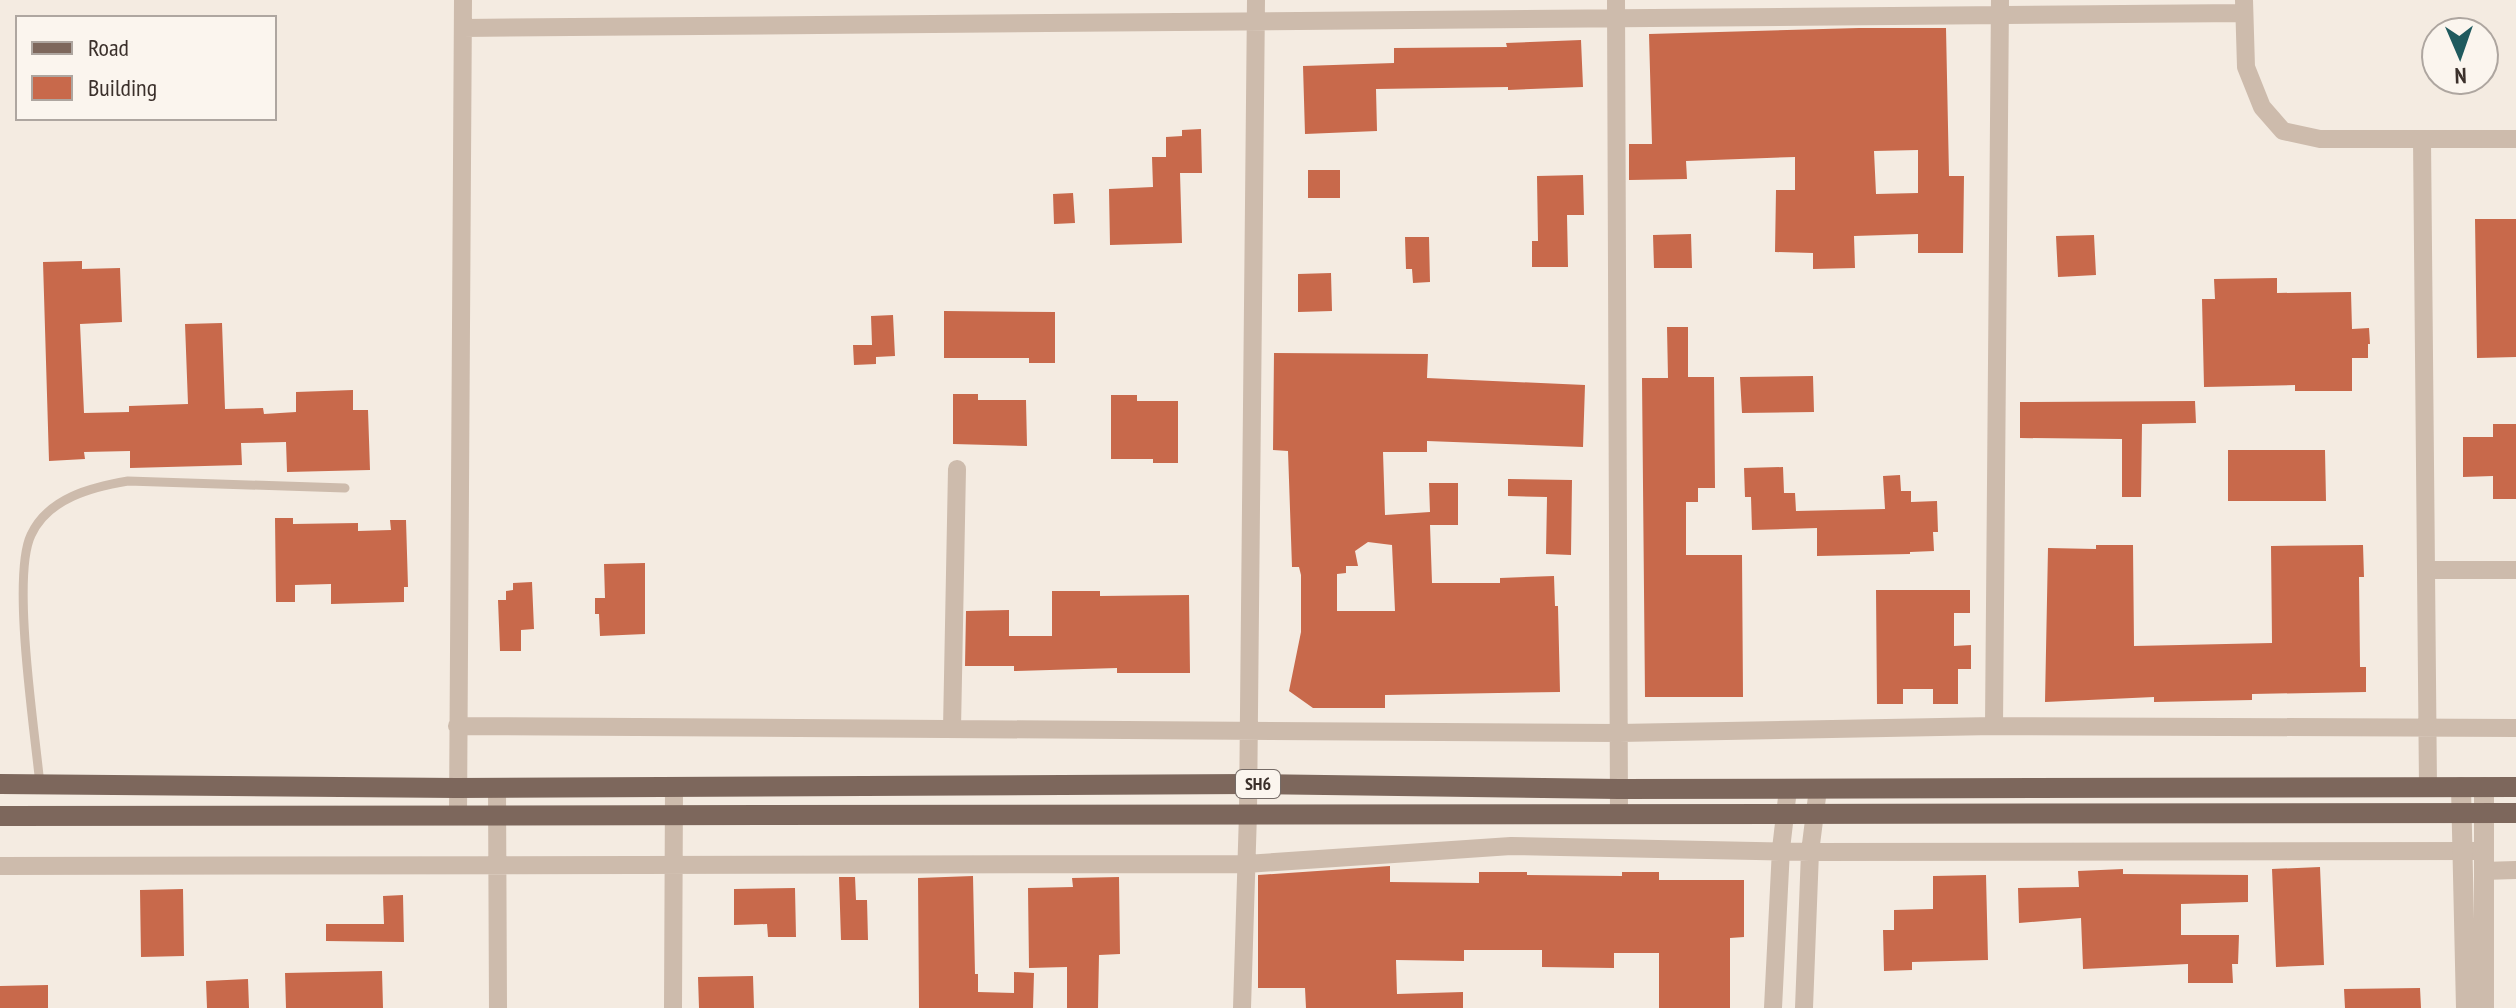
<svg xmlns="http://www.w3.org/2000/svg" width="2516" height="1008" font-family="'PT Sans Narrow',sans-serif">
<rect width="100%" height="100%" fill="#f4ebe1"/>
<path fill="#c8694b" fill-rule="evenodd" d="M1859,28H1946L1949,176H1964L1963,253H1918V234L1854,236L1855,268L1813,269V253L1775,252L1776,190H1795V157L1686,161L1687,179L1629,180V144H1652L1649,34ZM1918,150V193L1876,194L1874,151Z
M1581,40L1583,87L1508,90V87L1376,89L1377,131L1305,134L1303,66L1394,63V48L1507,47L1506,43Z
M1201,129L1202,173H1180L1182,243L1110,245L1109,189L1153,187L1152,157H1166V137L1182,136V130Z
M1308,170H1340V198H1308Z
M1583,175L1584,215H1567L1568,267H1532V241H1538L1537,176Z
M1073,193L1075,223L1054,224L1053,194Z
M2475,219H2516V357L2477,358Z
M1691,234L1692,268H1654L1653,235Z
M2094,235L2096,275L2058,277L2056,236Z
M1405,237H1429L1430,282L1413,283L1412,269H1406Z
M82,261V269L120,268L122,322L80,324L84,413L129,412V406L188,404L185,324L222,323L225,409L263,408L264,414L296,412V392L353,390V410H368L370,470L287,472L286,442L241,443L242,465L130,468V451L84,452L85,459L49,461L43,262Z
M1331,273L1332,311L1298,312V274Z
M2277,278V293L2351,292L2352,329L2369,328L2370,344H2368V358H2352V391H2295V385L2204,387L2202,299H2215L2214,279Z
M944,311L1055,312V363H1029V358H944Z
M893,315L895,356L876,357V364L854,365L853,345H872L871,316Z
M1667,327H1688V377H1714L1715,488H1698V502H1686V555H1742L1743,697H1645L1642,378H1668Z
M1274,353L1428,354L1427,378L1585,385L1583,447L1427,441V452H1383L1385,515L1430,512L1429,483H1458V525H1430L1432,583H1500V578L1554,576L1555,606H1558L1560,692L1385,695V708H1313L1289,691L1301,632V575L1299,567H1292L1288,451L1273,450ZM1368,542L1392,545L1395,611H1337V574L1346,573V566H1358L1355,551Z
M1813,376L1814,412L1742,413L1740,377Z
M953,394H978V400H1026L1027,446L953,444Z
M1111,395H1137V401H1178V463H1153V459H1111Z
M2195,401L2196,423L2142,424L2141,497H2122V439L2020,438V402Z
M2493,424H2516V499H2493V476L2463,477V437H2493Z
M2228,450H2325L2326,501H2228Z
M1783,467L1784,493H1795L1796,511L1885,509L1883,476L1900,475L1901,491H1911V502L1937,501L1938,532H1933L1934,551L1910,552V554L1817,556V528L1752,530L1751,497H1745L1744,468Z
M1508,479L1572,480L1571,555L1546,554L1547,497L1508,496Z
M275,518H293V524L358,523V531L391,530L390,520H406L408,587H404V602L331,604V584L295,585V602H276Z
M2096,545H2133L2134,646L2272,643L2271,546L2363,545L2364,577H2359L2360,667H2366V692L2252,694V700L2154,702V697L2045,702L2048,548L2096,549Z
M645,563V634L600,636L599,614H595V598H605L604,564Z
M532,582L534,629L521,630V651H500L498,600H506V591L513,590V583Z
M1876,590H1970V613H1954V646L1971,645V669H1958V704H1933V689H1903V704H1877Z
M1052,591H1100V596L1189,595L1190,673H1117V668L1014,671V666H965L966,611L1009,610V636H1052Z
M1390,866V882L1479,883V872H1527V875L1622,876V872H1659V880H1744V937L1730,938V1008H1659V953H1614V968L1542,967V950H1464V961L1396,960L1397,994L1463,992V1008H1306L1305,988H1258V875Z
M2320,867L2324,965L2276,967L2272,869Z
M2123,869V874L2248,875V902L2181,904V935H2239L2238,964H2232L2233,983H2188V964L2083,969L2081,918L2019,923L2018,888L2079,887L2078,871Z
M1986,875L1988,960L1912,962V970L1884,971L1883,930H1894V910L1933,909V876Z
M973,876L975,974H978V992L1014,993V972L1034,973L1033,1008H919L918,878Z
M839,877H855L856,900H867L868,940H841Z
M1119,877L1120,954L1099,955L1098,1008H1067V967L1029,968L1028,888L1073,887L1072,878Z
M795,888L796,937H768L767,924L734,925V889Z
M183,889L184,956L141,957L140,890Z
M403,895L404,942L326,941V924H384L383,896Z
M382,971L383,1008H286L285,973Z
M753,976L754,1008H699L698,977Z
M248,979L249,1008H207L206,981Z
M48,985V1008H0V986Z
M2420,988L2421,1008H2345L2344,989Z"/>
<g fill="none" stroke-linecap="round" stroke-linejoin="round">
<path stroke="#cdbbac" stroke-width="9" d="M40,785C35,732 11,577 31,535C48,498 92,487 128,481L345,488"/>
<path stroke="#cdbbac" stroke-width="18" d="M1616,0L1619,814
M2244,0L2246,67L2262,107L2283,131L2320,139H2516
M463,28L2244,13
M2422,139L2428,787
M2426,570H2516
M457,726L1619,733L1994,726L2516,728
M1994,726L2000,0
M952,729L957,469
M497,788L498,1008
M458,815L463,0
M0,866L1246,864L1511,846L1810,852L2477,851
M2483,871L2516,870
M673,1008L674,787
M1242,1008L1248,813L1256,0
M1773,1008L1781,849L1788,789
M1804,1008L1810,852L1818,789"/>
<path stroke="#cdbbac" stroke-width="20" d="M2461,787L2466,1008
M2484,787V1008"/>
<path stroke="#7d675c" stroke-width="20" d="M0,784L456,788L1248,784L1619,789L2516,787
M0,816L2516,813"/>
</g>
<g text-anchor="middle" stroke-width="6" stroke-linejoin="round" paint-order="stroke">
<rect fill="#fbf5ee" stroke="#756b66" stroke-width="2" x="1236" y="770" width="44" height="28" rx="6"/>
<g font-size="18" font-weight="bold" fill="#3b302b">
<text x="1258" y="790">SH6</text>
</g>
</g>
<rect x="16" y="16" width="260" height="104" fill="#fbf5ee" stroke="#aea6a0" stroke-width="2"/>
<rect x="32" y="42" width="40" height="12" fill="#7d675c" stroke="#aea6a0" stroke-width="2"/>
<text x="88" y="56" font-size="24" fill="#3b302b">Road</text>
<rect x="32" y="76" width="40" height="24" fill="#c8694b" stroke="#aea6a0" stroke-width="2"/>
<text x="88" y="96" font-size="24" fill="#3b302b">Building</text>
<g transform="translate(2460 56) rotate(178)"><circle r="38" fill="#fbf5ee" stroke="#aea6a0" stroke-width="2"/>
<path d="M0-6L14 30L0 20L-14 30Z" fill="#1f5a5e"/>
<text y="-12" font-size="22" font-weight="bold" text-anchor="middle" fill="#3b302b">N</text>
</g>
</svg>
